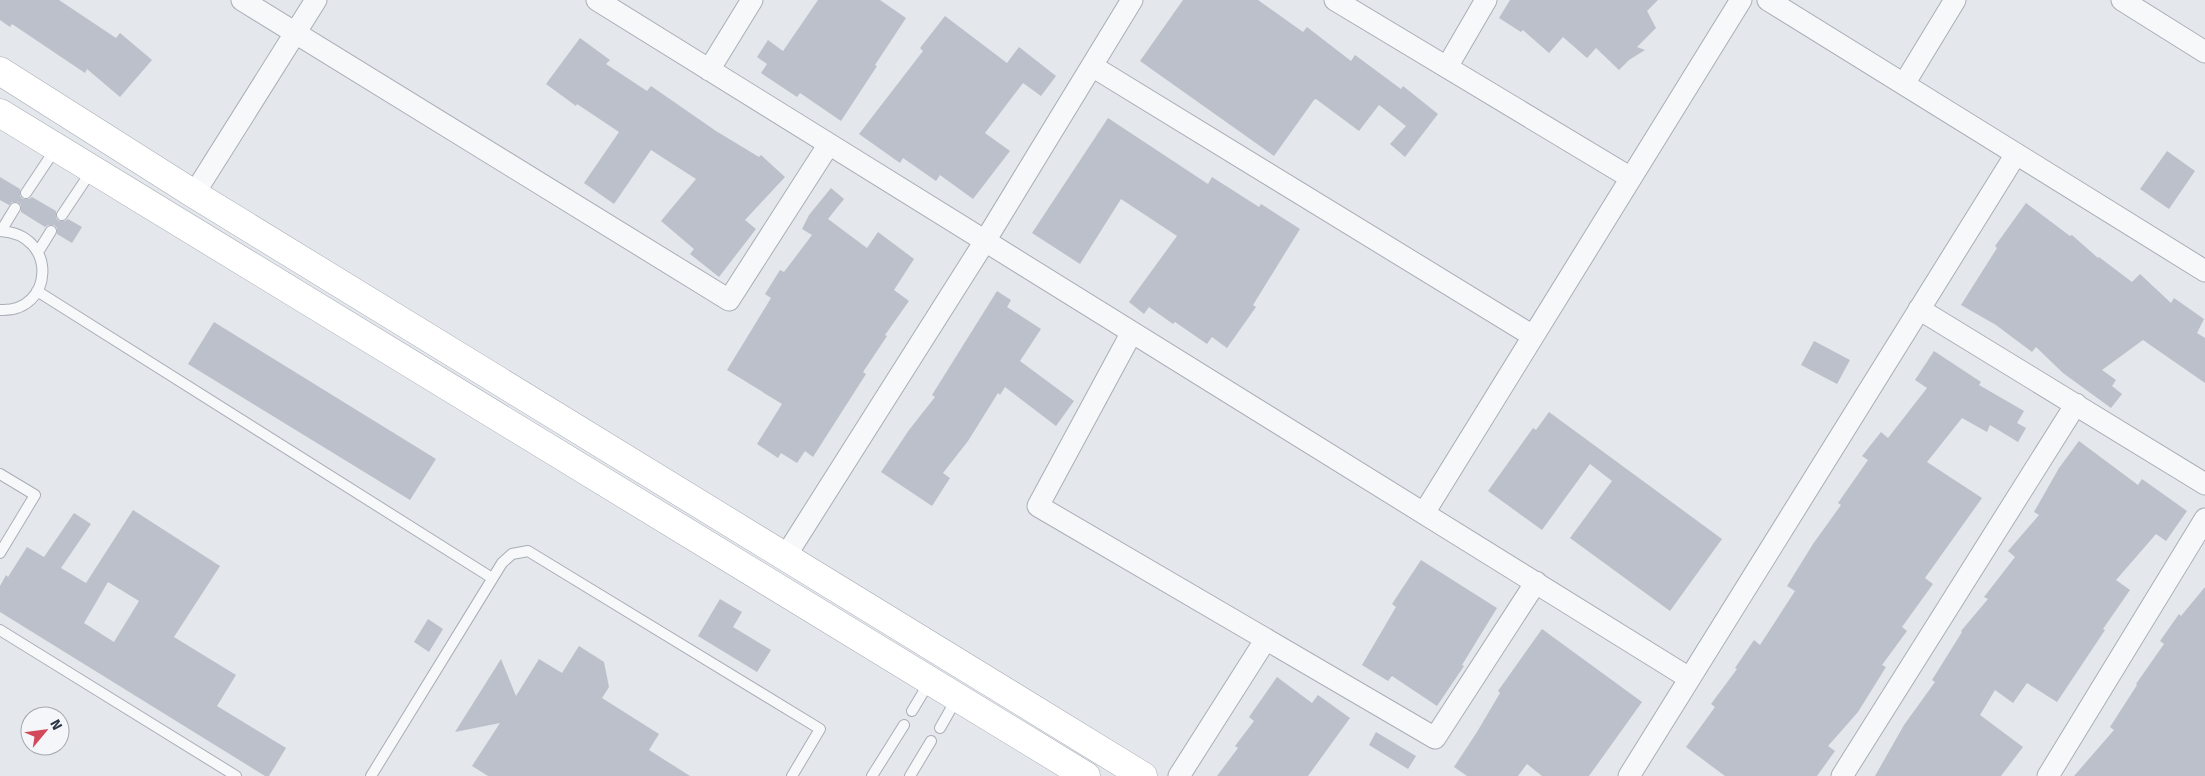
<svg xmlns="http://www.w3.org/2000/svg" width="2205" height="776" font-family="'Fira Sans',sans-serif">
<rect width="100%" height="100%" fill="#e4e7ec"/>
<path fill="#bbc0ca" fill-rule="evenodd" d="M0,0H59L116,38L120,33L152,60L120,97L87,69L85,73L12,24L10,27L0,20Z
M818,0H880L906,18L875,65L877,66L841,121L800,93L797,97L761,73L767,64L757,57L768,40L783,51Z
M1183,0H1258L1303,32L1307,27L1351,61L1355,55L1401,89L1403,86L1438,114L1405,157L1390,144L1406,126L1379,105L1359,131L1316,99L1314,100L1274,156L1140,61Z
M1510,0H1658L1647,11L1656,28L1637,47L1645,50L1629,60L1619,70L1596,48L1587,58L1563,37L1549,53L1523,30L1521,32L1499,18Z
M945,16L1007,63L1019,47L1056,76L1041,96L1023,83L985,133L1010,151L973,199L940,175L936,181L903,158L900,163L859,134L923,51L920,48Z
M580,38L610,60L606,64L647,91L651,86L716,131L759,157L761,155L785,177L745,220L756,229L719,277L690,254L694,249L661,221L696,179L651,150L614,204L584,183L619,132L577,104L576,106L546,84Z
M1108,118L1208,184L1212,177L1259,207L1261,204L1300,229L1253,305L1256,307L1227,348L1212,337L1207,344L1175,322L1173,324L1149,307L1144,314L1129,302L1177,236L1121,199L1080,264L1032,233Z
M2167,151L2195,171L2169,209L2140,189Z
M0,177L20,189V196L23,199H29L32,197L56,211V218L59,221H65L68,219L82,227L72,243L57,234V228L54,225H48L45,227L21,212V205L18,202H12L9,205L0,200Z
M831,188L844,199L828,219L867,248L878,232L914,259L894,290L909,301L885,335L887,336L863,372L866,374L813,457L805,451L797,463L781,453L778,458L757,444L782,404L727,370L771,298L765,294L780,270L784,272L812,235L802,229L809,215Z
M2026,203L2070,236L2072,235L2098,258L2099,257L2132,282L2140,274L2171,303L2174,298L2204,319L2197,333L2205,338V383L2143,340L2102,370L2116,380L2112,386L2122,394L2111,408L2063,373L2036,347L2032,352L1996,325L1961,305L1997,248L1995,246Z
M997,291L1011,300L1007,307L1041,329L1020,361L1074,401L1056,426L1005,387L1000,395L998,393L968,441L943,473L950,478L932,506L881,472L909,430L935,397L932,395Z
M214,322L436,459L410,500L188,364Z
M1814,341L1850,360L1837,384L1801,365Z
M1934,351L1981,382L1979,385L2024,411L2017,423L2026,428L2018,442L1990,425L1987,432L1962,418L1927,462L1982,498L1925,578L1933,584L1902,627L1907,631L1882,665L1886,667L1858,712L1828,746L1835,751L1817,776H1725L1686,747L1715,707L1711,704L1737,669L1735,668L1754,640L1760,645L1795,591L1787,586L1813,544L1841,505L1838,503L1868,460L1862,456L1881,432L1888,438L1927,388L1915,380Z
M1549,412L1722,539L1670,611L1570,538L1612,481L1590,464L1542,530L1488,491L1533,428L1536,430Z
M2079,441L2138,485L2142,479L2187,511L2166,541L2156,534L2116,580L2130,590L2103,629L2105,630L2057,702L2027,683L2013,703L1995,690L1980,715L2023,747L2001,776H1875L1904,725L1935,682L1932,680L1962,632L1961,631L1988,599L1984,597L2015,557L2008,551L2039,515L2034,512L2059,468Z
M133,510L220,566L174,637L236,675L217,706L286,748L269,776H265L0,612V586L6,575L8,577L27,547L44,557L74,513L91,524L61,568L86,583ZM108,582L139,601L114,642L84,623Z
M1421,560L1497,608L1462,665L1464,666L1437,706L1392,676L1388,681L1362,665L1396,607L1392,604Z
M2205,587V776H2074L2114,730L2110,727L2137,685L2136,684L2164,644L2160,641L2179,614L2181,616Z
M720,599L742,612L733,627L771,650L757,672L698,636Z
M428,619L443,629L429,652L414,642Z
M1542,629L1642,702L1589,776H1542L1527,764L1518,776H1467L1454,767L1477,732L1500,693L1498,691Z
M579,646L604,662L609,687L602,698L659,734L649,750L690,776H488L472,766L500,723L455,732L501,659L516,696L539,659L562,673Z
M1277,677L1312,703L1318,695L1350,718L1308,776H1217L1238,748L1235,746L1254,721L1249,717Z
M1376,732L1416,756L1408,769L1369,745Z"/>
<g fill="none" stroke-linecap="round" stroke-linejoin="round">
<g stroke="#a9aeb7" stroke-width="12">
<path id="lane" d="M26,193L56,148
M62,215L92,170
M0,231C59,234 54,313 0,310
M1,231L15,208
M38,252L51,231
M37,291L492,578
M0,474L35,495L0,553
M0,630L236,776
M912,711L930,681
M940,728L957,698
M371,776L502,563L512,554L528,551L820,729L792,776
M872,776L904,725
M910,776L931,741"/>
</g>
<g stroke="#a9aeb7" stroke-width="23">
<path id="street" d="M242,0L729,300L829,144
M597,0L1689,678
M1335,0L1631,178
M1768,0L2205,271
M2122,0L2205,52
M1092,66L1533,336
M1447,67L1486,0
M709,70L752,0
M1904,84L1955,0
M194,194L316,0
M1919,309L2205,484
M1132,332L1038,506L1435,738L1536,582
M1424,513L1741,0
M785,557L985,241L1132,0
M1179,776L1266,639
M1629,776L2016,154
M1842,776L2076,404
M2048,776L2205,519"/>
</g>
<g stroke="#a9aeb7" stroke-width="29">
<path id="secondary" d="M0,71L194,194L1143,776
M0,113L1086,776"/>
</g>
<use href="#lane" stroke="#f7f8fa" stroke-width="10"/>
<use href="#street" stroke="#f7f8fa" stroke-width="21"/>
<use href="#secondary" stroke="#fff" stroke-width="28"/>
</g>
<g transform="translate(45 731) rotate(61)"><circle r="24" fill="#f4f6f9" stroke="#a4a8b1"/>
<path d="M0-4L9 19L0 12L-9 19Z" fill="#d1495b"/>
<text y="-8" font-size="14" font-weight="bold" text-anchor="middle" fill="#2b3445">N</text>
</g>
</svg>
